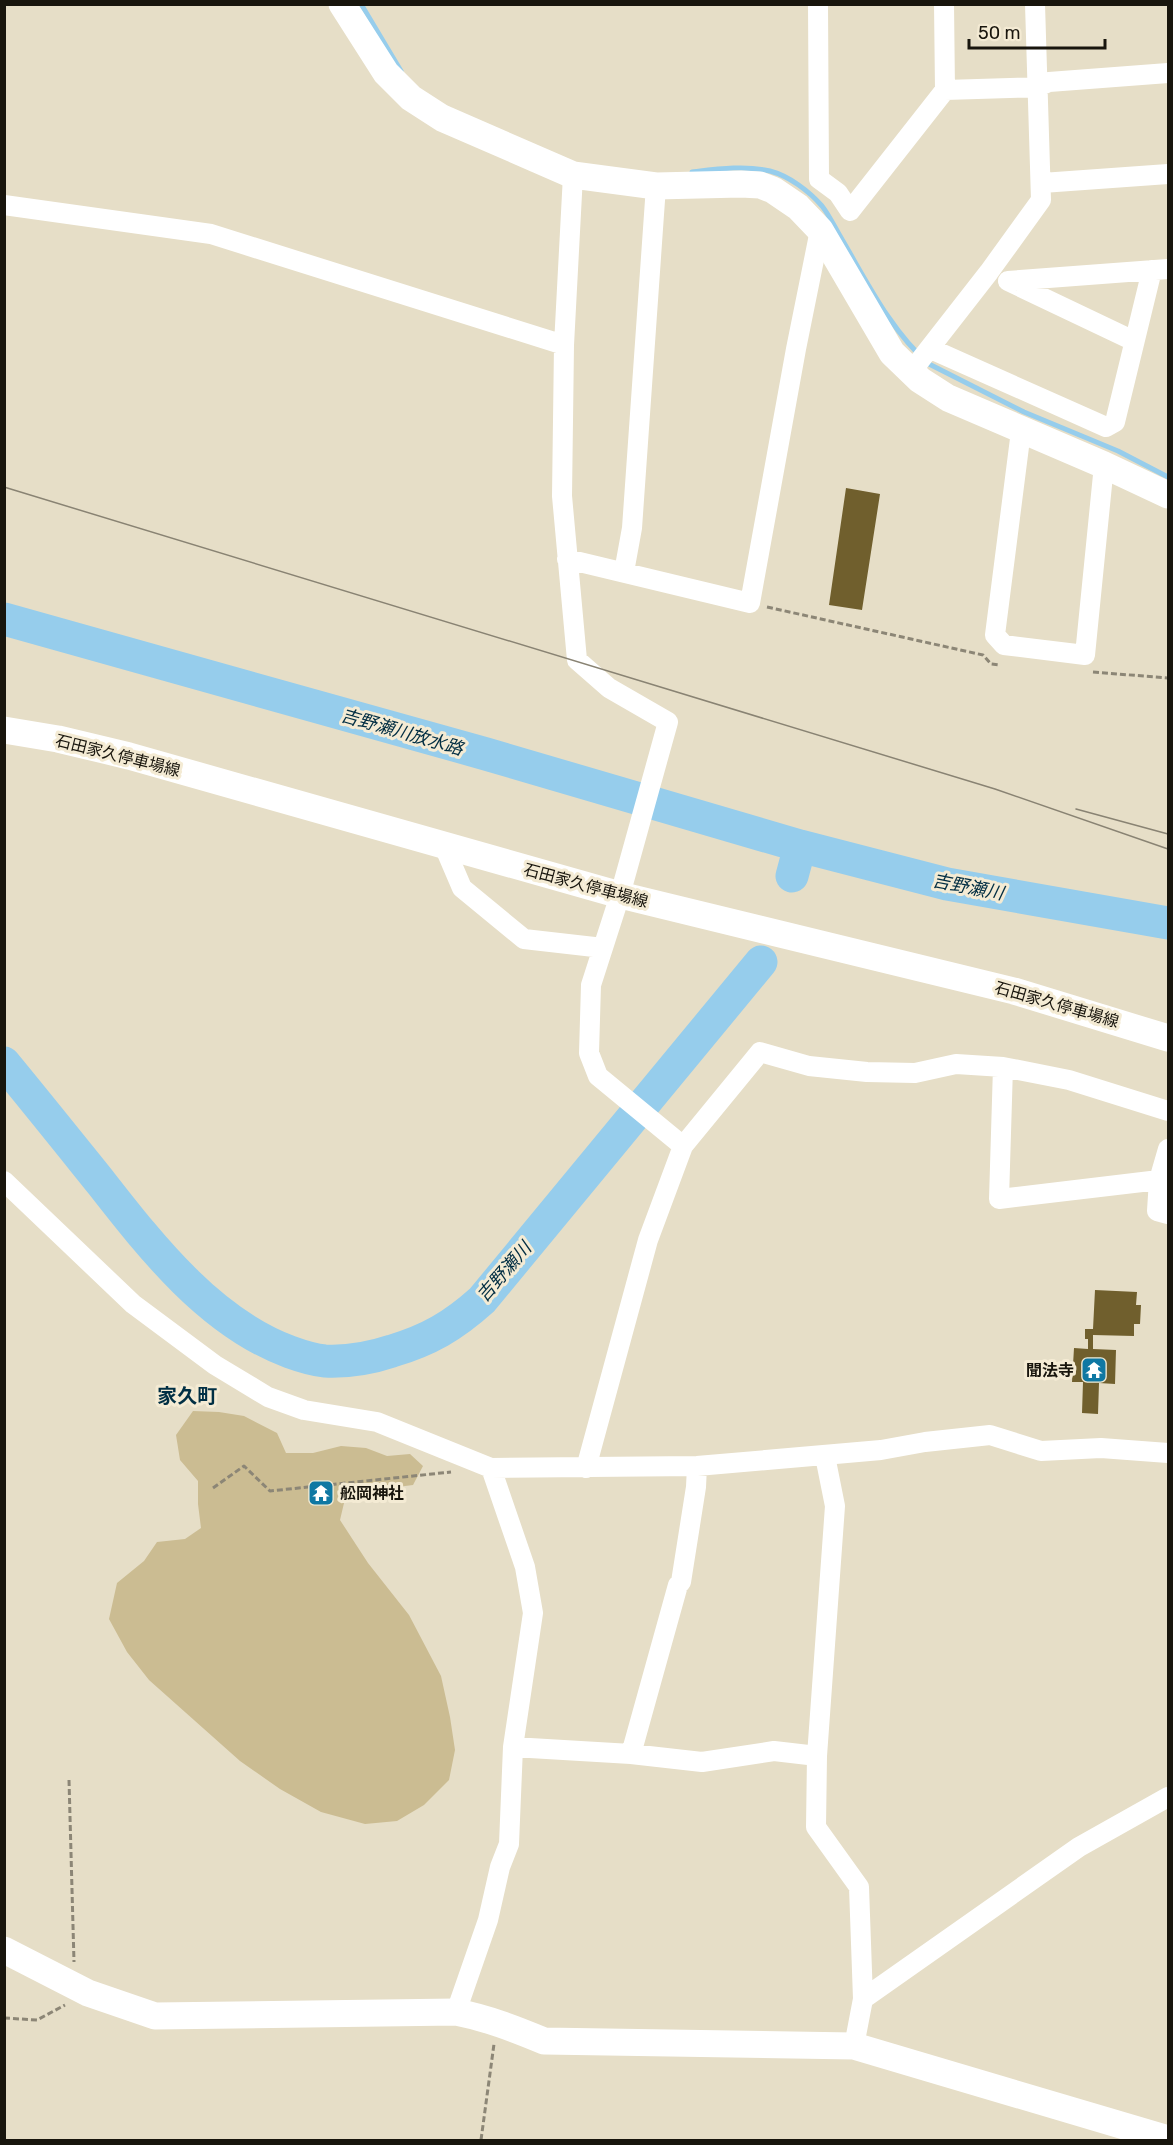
<svg xmlns="http://www.w3.org/2000/svg" width="1173" height="2145" font-family="Rubik,'Noto Sans JP',sans-serif">
<rect width="100%" height="100%" fill="#e6dec7"/>
<path fill="#cbbc92" d="M193,1411L219,1412L244,1416L277,1433L286,1453H313L341,1446L366,1448L387,1456L410,1454L423,1466L413,1485L381,1489L344,1503L340,1520L368,1563L409,1615L441,1676L450,1717L455,1750L449,1780L424,1805L397,1821L365,1824L321,1812L280,1789L240,1761L149,1680L127,1652L109,1619L117,1583L144,1561L157,1542L185,1539L201,1528L198,1504V1481L180,1460L176,1435Z"/>
<g fill="none" stroke-linecap="round" stroke-linejoin="round">
<path stroke="#96cdec" stroke-width="5" d="M361,4L401,71
M692,172C717,169 745,165 770,171C789,176 809,191 822,206C830,216 836,230 843,241C868,284 892,332 929,364L1024,412L1118,451L1168,477"/>
<path stroke="#96cdec" stroke-width="33" d="M4,619L486,754L800,846
M792,876L800,846L947,884L1168,923
M4,1063C37,1103 69,1143 102,1184C152,1248 211,1323 290,1352C301,1356 313,1360 325,1361C347,1362 371,1358 392,1351C429,1340 453,1326 482,1300L761,962"/>
</g>
<path fill="#705f2d" d="M846,488L880,494L862,610L829,605Z
M1095,1290L1137,1292L1136,1305H1141L1140,1324H1134V1336L1093,1335V1349L1116,1350L1115,1384L1099,1383L1098,1414L1082,1413L1083,1382H1072L1074,1348L1088,1349V1339H1085V1329H1093Z"/>
<g fill="none" stroke-linecap="round" stroke-linejoin="round">
<path stroke="#8c8676" stroke-width="3" stroke-dasharray="6 3" stroke-linecap="butt" d="M767,607L983,655L991,664L1000,665
M1093,672L1168,678
M213,1488L244,1466L270,1491L451,1472
M69,1780L74,1962
M4,2018L37,2020L65,2005
M481,2140L494,2044"/>
<path stroke="#fff" stroke-width="20" d="M818,4L819,179L838,193L850,211L945,90L944,4
M945,90L1038,87L1049,82L1168,73
M573,175L564,345L562,496L577,660L609,688L668,722L620,895L591,985L589,1053L598,1076L683,1146
M1042,183L1168,174
M4,205L211,234L564,345
M1008,281L1168,269
M1008,281L1134,341
M931,349L1106,427L1115,422L1152,270
M911,372L989,272L1041,200L1035,4
M1021,431L995,635L1004,645L1085,655L1104,465
M567,559L750,603L796,349L820,230
M624,572L632,528L656,186
M444,846L462,888L524,939L603,948
M1003,1067L999,1199L1159,1180
M1168,1149L1159,1180L1157,1211L1168,1214
M4,1181L133,1304L215,1365L268,1397L304,1410L377,1422L491,1468L697,1466L881,1450L925,1442L990,1435L1041,1451L1101,1448L1168,1453
M825,1456L835,1506L817,1756L816,1827L859,1887L863,1999L854,2046
M586,1468L648,1240L683,1146L760,1052L809,1066L867,1072L915,1073L956,1064L1003,1067L1069,1080L1168,1111
M513,1747L631,1754L702,1762L774,1751L817,1756
M631,1754L678,1585L681,1582L696,1487L697,1466
M863,1999L1079,1847L1168,1797
M456,2012L488,1920L500,1867L509,1844L513,1747L533,1613L525,1567L491,1468"/>
<path stroke="#fff" stroke-width="27" d="M342,4L386,73L411,98L442,118L573,175L656,186L741,184L760,185L773,190L798,207L820,230L892,353L920,380L948,398L1104,465L1168,495
M4,730L58,739L129,756L620,895L1014,991L1168,1038
M4,1950L88,1993L155,2016L456,2012C487,2018 515,2029 544,2041L854,2046L1168,2139"/>
<path stroke="#898373" stroke-width="1.5" d="M4,487L995,789L1168,849
M1076,809L1168,834"/>
</g>
<defs>
<g id="temple-square" transform="scale(1.35)"><rect x="-9" y="-9" width="18" height="18" rx="4" fill="#0f78a3" stroke="#f4ebd4"/><path d="M0-6L5-2H3V0L6.5 2.5H4V6H1.5V3h-3V6H-4V2.5H-6.5L-3 0V-2H-5Z" fill="#fff"/></g>
</defs>
<g fill-rule="evenodd">
<use href="#temple-square" x="1094" y="1370"/>
<use href="#temple-square" x="321" y="1493"/>
</g>
<g text-anchor="middle" stroke-width="6" stroke-linejoin="round" paint-order="stroke">
<g font-size="16" fill="#18150d" stroke="#f4ebd4">
<text transform="translate(118 755) rotate(14)" y="6">石田家久停車場線</text>
<text transform="translate(586 885) rotate(15)" y="6">石田家久停車場線</text>
<text transform="translate(1057 1004) rotate(16)" y="6">石田家久停車場線</text>
</g>
<g font-size="16" font-weight="bold" fill="#18150d" stroke="#f4ebd4" text-anchor="end">
<text x="1074" y="1376">聞法寺</text>
<text x="340" y="1499" text-anchor="start">舩岡神社</text>
</g>
<g font-size="18" font-style="italic" fill="#002d42" stroke="#f4ebd4">
<text transform="translate(402 732) rotate(16)" y="6">吉野瀬川放水路</text>
<text transform="translate(968 887) rotate(11)" y="6">吉野瀬川</text>
<text transform="translate(504 1272) rotate(-49)" y="6">吉野瀬川</text>
</g>
<g font-size="20" font-weight="bold" fill="#002f44" stroke="#f4ebd4">
<text x="187" y="1403">家久町</text>
</g>
</g>
<rect width="1173" height="2145" fill="none" stroke="#18150d" stroke-width="12"/>
<path d="M969 39v9h136v-9" fill="none" stroke="#18150d" stroke-width="3"/>
<text x="978" y="39" font-size="18" fill="#18150d" stroke="#f4ebd4" stroke-width="4.5" paint-order="stroke">50 m</text>
</svg>
